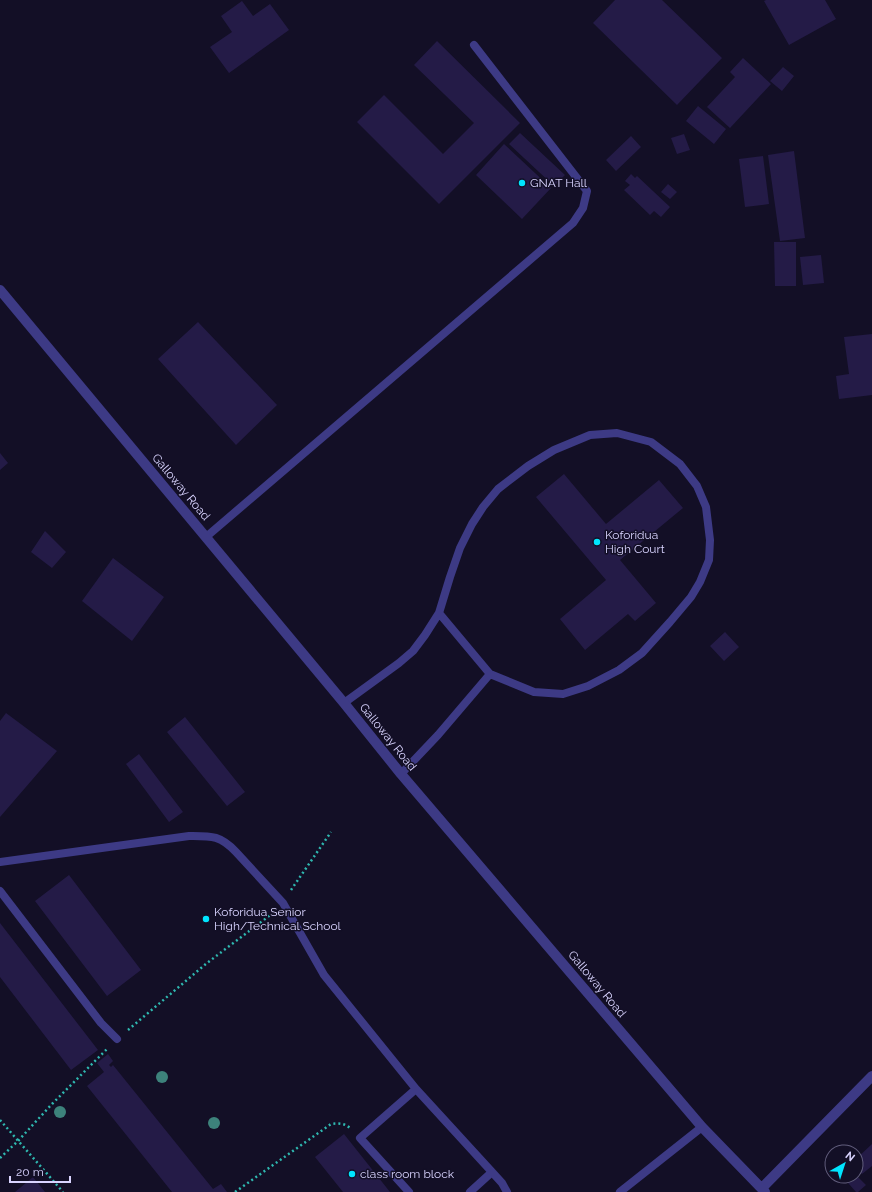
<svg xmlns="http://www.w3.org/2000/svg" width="872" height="1192" font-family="Raleway,sans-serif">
<rect width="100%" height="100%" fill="#130f26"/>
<path fill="#241b47" d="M615,0H662L722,58L677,105L593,23Z
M766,0H825L836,19L789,45L764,1Z
M242,1L253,16L270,4L289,30L229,73L210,47L232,32L221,16Z
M437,41L520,123L439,204L357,122L384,95L443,154L474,123L414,65Z
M743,58L771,84L730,128L707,107L735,77L730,72Z
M783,67L794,76L782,91L770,81Z
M698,106L726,129L714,144L686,121Z
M520,133L565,175L554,186L509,144Z
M684,134L690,150L677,154L671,138Z
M631,136L641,147L616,171L606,160Z
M504,144L551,188L522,219L476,175Z
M794,151L805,238L780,241L768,155Z
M763,156L769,204L745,207L739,159Z
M631,174L635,178L637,176L670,207L661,217L654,211L650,215L624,190L630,185L625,181Z
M668,184L677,192L670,199L661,192Z
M774,242H796V286H775Z
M821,255L824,283L803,285L800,257Z
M198,322L277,405L236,445L158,359Z
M872,334V395L839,399L836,376L849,374L844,337Z
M0,453L8,463L0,470Z
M564,474L606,524L659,480L683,508L620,560L656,603L635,621L628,614L585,650L560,619L606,580L536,497Z
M45,531L66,552L52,568L31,552Z
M113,558L164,597L132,641L82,601Z
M725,632L739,647L724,661L710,646Z
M6,713L57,751L0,817V721Z
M185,717L245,792L227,806L167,732Z
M139,754L183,812L169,822L126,764Z
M69,875L141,970L107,996L35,901Z
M0,923L98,1050L71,1070L0,977Z
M108,1054L113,1061L109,1065L111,1067L113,1065L213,1189L221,1184L227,1192H172L87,1086L104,1072L97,1063Z
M344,1134L390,1192H343L315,1157Z
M872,1144V1166L862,1174L856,1167V1159Z
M856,1175L866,1185L858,1192H856L842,1176H856Z
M33,1177L45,1192H15Z"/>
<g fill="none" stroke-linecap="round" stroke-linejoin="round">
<path stroke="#2fb8b0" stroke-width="2.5" stroke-dasharray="2 3" stroke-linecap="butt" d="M291,890L331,832
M128,1030L207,963L273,913
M0,1120L63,1192
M0,1158L18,1141L52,1104L108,1048
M235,1192L331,1124C338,1123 344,1123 350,1128"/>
<path stroke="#3d3a85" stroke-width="8" d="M206,537L573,223L583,208L587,191L474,45
M344,703L399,663L413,651L425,635L439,613L450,577L460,548L472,524L483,507L498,489L528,466L554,450L590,435L617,433L651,442L680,464L697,486L706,507L710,540L709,560L700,582L691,597L670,622L642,653L619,670L588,686L563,694L534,692L490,674L439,613
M401,774L438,735L490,674
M0,862L189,836C211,836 220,835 236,852L283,903L324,975L416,1089L492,1172L502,1183L507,1192
M0,891L101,1023L117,1039
M409,1192L360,1138L416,1089
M470,1192L492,1172
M620,1192L702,1127"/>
<path stroke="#3d3a85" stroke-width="10" d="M0,290L344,703L401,774L702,1127L765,1192
M762,1188L872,1076"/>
</g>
<g fill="#3d827b">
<circle cx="162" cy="1077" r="6"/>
<circle cx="60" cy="1112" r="6"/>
<circle cx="214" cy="1123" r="6"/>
</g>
<g fill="#00e5ff" stroke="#130f26" stroke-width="1.5">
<circle cx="522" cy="183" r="4"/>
<circle cx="597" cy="542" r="4"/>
<circle cx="206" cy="919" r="4"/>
<circle cx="352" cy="1174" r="4"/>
</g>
<g text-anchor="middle" stroke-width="3" stroke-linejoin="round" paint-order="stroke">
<g font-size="12" fill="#d9d4ff" stroke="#130f26" text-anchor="start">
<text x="530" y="187">GNAT Hall</text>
<text x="605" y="539">Koforidua<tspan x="605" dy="14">High Court</tspan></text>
<text x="214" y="916">Koforidua Senior<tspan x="214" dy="14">High/Technical School</tspan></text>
<text x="360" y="1178">class room block</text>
</g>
<g font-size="12" fill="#d9d4ff" stroke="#130f26">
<text transform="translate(181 487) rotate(50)" y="4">Galloway Road</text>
<text transform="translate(388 737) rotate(51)" y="4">Galloway Road</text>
<text transform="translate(597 984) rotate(50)" y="4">Galloway Road</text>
</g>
</g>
<g transform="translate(844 1164) rotate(39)"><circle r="19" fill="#130f26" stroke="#625e7d"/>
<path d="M0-3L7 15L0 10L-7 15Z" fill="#00e5ff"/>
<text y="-6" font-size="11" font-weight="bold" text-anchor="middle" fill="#d9d4ff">N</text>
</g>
<path d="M10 1176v6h60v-6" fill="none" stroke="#d9d4ff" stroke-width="2"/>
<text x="16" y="1176" font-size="12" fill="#d9d4ff" stroke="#130f26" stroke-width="3" paint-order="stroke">20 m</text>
</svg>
